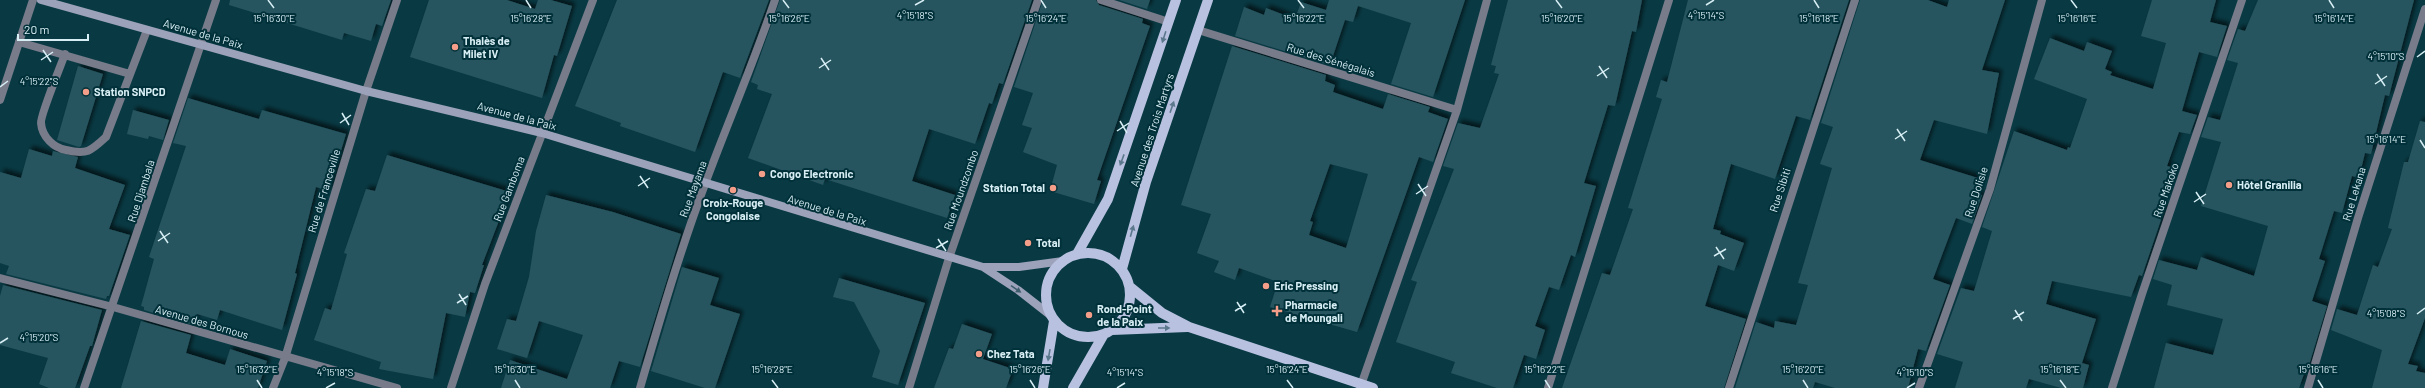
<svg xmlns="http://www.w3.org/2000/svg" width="2425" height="388" font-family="Barlow,sans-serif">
<defs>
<filter id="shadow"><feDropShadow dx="3.5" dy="-3.5" stdDeviation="2" flood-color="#0009"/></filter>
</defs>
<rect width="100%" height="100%" fill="#093a44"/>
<path fill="#27545e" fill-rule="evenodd" filter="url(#shadow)" d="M230,0H391L382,26L376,24L371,41L344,33L342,40L229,5Z
M429,0H507L535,9L538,0H551L572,6L557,56L554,55L542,98L410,57Z
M617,0H769L740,78L723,72L695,152L620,126L621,123L575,106Z
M780,0H1032L1003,84L999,83L992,104L989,103L975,144L929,129L912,181L955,195L947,218L825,179L823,185L748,158L772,94L757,89L758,85L751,82Z
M1043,0H1096L1099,5L1143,19L1142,23L1150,26L1097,180L1101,181L1094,204L1050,191L1057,165L1023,152L1032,128L1022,125L1033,93L1014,87Z
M1119,0H1150L1147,9Z
M1329,0H1465L1433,97L1391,84L1411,23L1358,6L1353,22L1345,20L1330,65L1235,36L1244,7L1264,15L1266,8L1295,19L1301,2L1326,10Z
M1508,0H1642L1636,32L1632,31L1615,106L1608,105L1584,183L1596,186L1575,257L1571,255L1559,290L1549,287L1535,326L1545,330L1536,359L1524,355L1513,388H1497L1451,373L1455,362L1396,342L1417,282L1411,280L1454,169L1443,166L1458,123L1480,128L1499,74L1494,73L1496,66L1491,65Z
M1688,0H1849L1810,120L1796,116L1775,179L1731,164L1713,229L1721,231L1720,234L1744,243L1734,271L1718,265L1705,306L1746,319L1724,388H1562L1602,273L1610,275L1633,209L1628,208L1662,99L1656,97L1661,80L1667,82Z
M1860,0H1928L1947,7L1949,0H2005L1982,70L1999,73L1987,134L1934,120L1920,160L1978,178L1975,194L1982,195L1972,224L1956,218L1933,279L1950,285L1926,351L1918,349L1908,388H1835L1815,382L1813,388H1735L1756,322L1774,328L1775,321L1796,325L1808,285L1798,283L1832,168L1820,164L1833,127L1821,123Z
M2152,0H2216L2210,22L2227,26L2217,57L2199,52L2182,111L2197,115L2190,134L2179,132L2167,166L2171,167L2158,206L2165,208L2142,276L2139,275L2131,297L2052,281L2046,304L2096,319L2082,363L2089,365L2083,388H2061L2029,379L2026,388H1955L1963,362L1937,354L1961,288L1974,291L1992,231L1982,227L2014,131L2067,150L2068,147L2070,148L2087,99L2034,79L2050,38L2084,51L2087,42L2112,51L2105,69L2112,72L2110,75L2153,89L2166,43L2141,36Z
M2258,0H2414L2389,96L2385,95L2371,154L2365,153L2359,178L2352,176L2342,213L2334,211L2319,259L2325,261L2312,301L2327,306L2306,375L2304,374L2299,388H2154L2166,343L2213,355L2223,319L2167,305L2172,285L2153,279L2159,260L2197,270L2201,257L2254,276L2268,226L2201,206L2221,142L2201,137L2208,117L2220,120L2238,63L2227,60L2238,29L2245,31Z
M1232,46L1326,75L1325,81L1335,85L1333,92L1383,109L1388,94L1430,107L1428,112L1448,119L1433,162L1419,157L1357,332L1270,307L1278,282L1239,268L1235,280L1214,272L1219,261L1197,253L1211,214L1181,205ZM1330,164L1368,174L1346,248L1309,235L1313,222L1310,221Z
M78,66L103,74L81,146L79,147L57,140Z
M188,98L259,119L262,110L346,134L329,191L316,187L295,273L297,274L282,330L220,310L217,320L197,314L194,325L144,310V307L141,306L154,259L149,257L186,146L173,143Z
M133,110L169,120L163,140L149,136L148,139L127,134Z
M2420,121L2425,122V318L2408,364L2418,366L2416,371L2425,373V388H2372L2382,350L2331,330L2337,309L2357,315L2373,265L2378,267L2392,229L2388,228L2404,162H2408Z
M29,149L52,156L53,151L78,157L75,168L125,185L109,229L130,235L109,296H107L106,299L6,274L9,266L0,263V172L21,178Z
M387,155L510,192L482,265H484L475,293L470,292L465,317L446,313L433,379L379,369L381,362L314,340L325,308L331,310L347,254L344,253L366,189L375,191Z
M546,195L613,212L681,234L640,367L619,361L610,388H501L510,360L567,379L583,335L539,321L527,358L497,349L507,319L516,321L529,277L536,231Z
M682,267L719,278L710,305L740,314L715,388H705L651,371Z
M839,278L925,303L898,385L872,377L880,351L854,302L833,297Z
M3,285L102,310L92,346H90L75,388H49L39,384L48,358L0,345V296Z
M141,321L191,335L186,353L225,365L230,349L267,361L258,388H121Z
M962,324L992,334L983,359L1013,369L1006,388H934L949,348L953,349Z"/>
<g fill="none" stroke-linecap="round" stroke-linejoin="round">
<path stroke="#777b8a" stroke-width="8" d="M19,42L130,74
M65,54C61,65 40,116 41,123C42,137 54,148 66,150C87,155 91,151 106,137L147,30"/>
<path stroke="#777b8a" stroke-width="8" d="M1101,0L1169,22
M1198,30L1457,110
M0,100L33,0
M0,278L113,307L397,388
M84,388L216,0
M273,388L285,358L366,91L397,0
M451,388L485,284L593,0
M640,388C660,319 680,251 705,184C728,122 754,62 775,0
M909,388L949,258L1038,0
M1360,388L1457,110L1487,0
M1548,388L1669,0
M1729,388L1855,0
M1919,388L1990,189L2042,0
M2112,388L2142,294L2242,0
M2308,388L2358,218L2425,9"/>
<path stroke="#9ca2ba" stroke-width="8" d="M41,0L366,91L542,133L983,267L1018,290L1050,315
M984,267H1019L1063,261"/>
<path stroke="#b9c1e0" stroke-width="10" d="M1046 295a42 42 0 1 1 84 0a42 42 0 1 1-84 0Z
M1077,254L1108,199L1176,0
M1122,269L1146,182L1208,0
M1130,287L1162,313L1189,327L1373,388
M1112,330L1187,327
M1043,388L1054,321
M1073,388L1104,334"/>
</g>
<defs><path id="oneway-solid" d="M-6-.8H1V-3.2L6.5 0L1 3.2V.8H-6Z"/></defs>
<g fill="#5c788c">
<use href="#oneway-solid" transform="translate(1164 37) rotate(108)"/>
<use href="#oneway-solid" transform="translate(1172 107) rotate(-71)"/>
<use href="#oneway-solid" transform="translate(1122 160) rotate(110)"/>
<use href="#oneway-solid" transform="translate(1132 231) rotate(-74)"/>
<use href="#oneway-solid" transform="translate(1164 328)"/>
<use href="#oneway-solid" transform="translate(1049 355) rotate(100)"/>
</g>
<use fill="#3e5e6d" href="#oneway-solid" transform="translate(1016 289) rotate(34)"/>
<path fill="none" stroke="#d7eef4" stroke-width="1.5" d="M268,0L274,8M526,0L531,8M783,0L789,8M1041,0L1046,8M1298,0L1304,8M1556,0L1562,8M1814,0L1819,8M2071,0L2077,8M2329,0L2334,8M915,5L924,0M1706,5L1714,0M43,50L51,62M2417,57L2425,51M821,58L829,70M41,60L53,52M1599,66L1607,78M819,68L831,60M2377,74L2385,86M1597,76L1609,68M2375,84L2387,76M0,87L8,81M342,113L349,125M1120,121L1127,133M340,123L351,115M1897,129L1905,141M1117,131L1129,123M1895,139L1907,131M2420,140L2425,148M640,176L648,188M1418,184L1426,196M638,186L650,178M2196,192L2204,204M1416,194L1428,186M2194,202L2206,194M160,231L168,243M938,239L946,251M158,241L170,233M1716,247L1724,259M936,248L948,241M1714,256L1726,249M459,294L466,305M1237,302L1244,313M457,303L468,296M2015,310L2022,321M1235,311L1246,304M2417,314L2425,308M2013,319L2024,312M0,343L8,338M257,380L262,388M515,380L520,388M772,380L778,388M1030,380L1035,388M1287,380L1293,388M1545,380L1550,388M1803,380L1808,388M2060,380L2066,388M2318,380L2323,388M326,388L335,383M1117,388L1125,383M1907,388L1915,383"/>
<g fill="#f49e89" stroke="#003039" stroke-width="1.5">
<circle cx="455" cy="47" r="4"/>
<circle cx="86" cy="92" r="4"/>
<circle cx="762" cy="174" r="4"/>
<circle cx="2229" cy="185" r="4"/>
<circle cx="1053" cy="188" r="4"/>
<circle cx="733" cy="190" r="4"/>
<circle cx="1028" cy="243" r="4"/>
<circle cx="1266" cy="286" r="4"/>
<path d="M1275 305h4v4h4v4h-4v4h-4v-4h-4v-4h4z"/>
<circle cx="1089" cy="315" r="4"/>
<circle cx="979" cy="354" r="4"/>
</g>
<g text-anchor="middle" stroke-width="4" stroke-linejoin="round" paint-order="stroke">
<g font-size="11" fill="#d7eef4" stroke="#003039">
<text transform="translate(203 34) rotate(16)" y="4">Avenue de la Paix</text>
<text transform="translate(1331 60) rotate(17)" y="4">Rue des Sénégalais</text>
<text transform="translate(517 116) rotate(15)" y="4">Avenue de la Paix</text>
<text transform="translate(1152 130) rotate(-72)" y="4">Avenue des Trois Martyrs</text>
<text transform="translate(509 189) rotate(-69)" y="4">Rue Gamboma</text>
<text transform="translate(693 189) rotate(-70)" y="4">Rue Mayama</text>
<text transform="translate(961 190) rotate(-71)" y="4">Rue Moundzombo</text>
<text transform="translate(1780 190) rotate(-72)" y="4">Rue Sibiti</text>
<text transform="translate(2166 190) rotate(-71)" y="4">Rue Makoko</text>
<text transform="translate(141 191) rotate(-72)" y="4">Rue Djambala</text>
<text transform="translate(324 191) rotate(-73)" y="4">Rue de Franceville</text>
<text transform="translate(1976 192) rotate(-72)" y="4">Rue Dolisie</text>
<text transform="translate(2354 194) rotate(-73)" y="4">Rue Lekana</text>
<text transform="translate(827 210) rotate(17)" y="4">Avenue de la Paix</text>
<text transform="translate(202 322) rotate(16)" y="4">Avenue des Bornous</text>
</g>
<g font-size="11" font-weight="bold" fill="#d7eef4" stroke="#003039" text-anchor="start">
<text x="463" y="45">Thalès de<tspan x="463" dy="13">Milet IV</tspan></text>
<text x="94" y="96">Station SNPCD</text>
<text x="770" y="178">Congo Electronic</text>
<text x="2237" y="189">Hôtel Granilia</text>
<text x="1045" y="192" text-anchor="end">Station Total</text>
<text x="733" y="207" text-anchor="middle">Croix-Rouge<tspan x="733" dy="13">Congolaise</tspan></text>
<text x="1036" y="247">Total</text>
<text x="1274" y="290">Eric Pressing</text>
<text x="1285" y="309">Pharmacie<tspan x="1285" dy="13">de Moungali</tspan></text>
<text x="1097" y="313">Rond-Point<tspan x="1097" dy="13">de la Paix</tspan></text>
<text x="987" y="358">Chez Tata</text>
</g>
</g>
<g font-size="10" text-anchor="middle" fill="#d7eef4" stroke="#003039" stroke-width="4" stroke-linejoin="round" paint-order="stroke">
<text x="915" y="19">4°15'18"S</text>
<text x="1706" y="19">4°15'14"S</text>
<text x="274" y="22">15°16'30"E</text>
<text x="1819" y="22">15°16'18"E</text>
<text x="531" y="22">15°16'28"E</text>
<text x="789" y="22">15°16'26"E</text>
<text x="1046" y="22">15°16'24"E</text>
<text x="1304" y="22">15°16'22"E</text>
<text x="1562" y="22">15°16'20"E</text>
<text x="2077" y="22">15°16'16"E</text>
<text x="2334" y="22">15°16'14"E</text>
<text x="2386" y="60">4°15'10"S</text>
<text x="39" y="85">4°15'22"S</text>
<text x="2386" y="143">15°16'14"E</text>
<text x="2386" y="317">4°15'08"S</text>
<text x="39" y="341">4°15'20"S</text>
<text x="257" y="373">15°16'32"E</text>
<text x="515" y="373">15°16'30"E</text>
<text x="772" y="373">15°16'28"E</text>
<text x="1030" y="373">15°16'26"E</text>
<text x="1287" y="373">15°16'24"E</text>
<text x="1545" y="373">15°16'22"E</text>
<text x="1803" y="373">15°16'20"E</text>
<text x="2060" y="373">15°16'18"E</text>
<text x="2318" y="373">15°16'16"E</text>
<text x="335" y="376">4°15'18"S</text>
<text x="1125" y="376">4°15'14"S</text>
<text x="1915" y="376">4°15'10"S</text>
</g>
<path d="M18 34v6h70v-6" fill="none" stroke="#d7eef4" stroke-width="2"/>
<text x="24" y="34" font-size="12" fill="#d7eef4" stroke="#003039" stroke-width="3" paint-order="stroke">20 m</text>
</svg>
